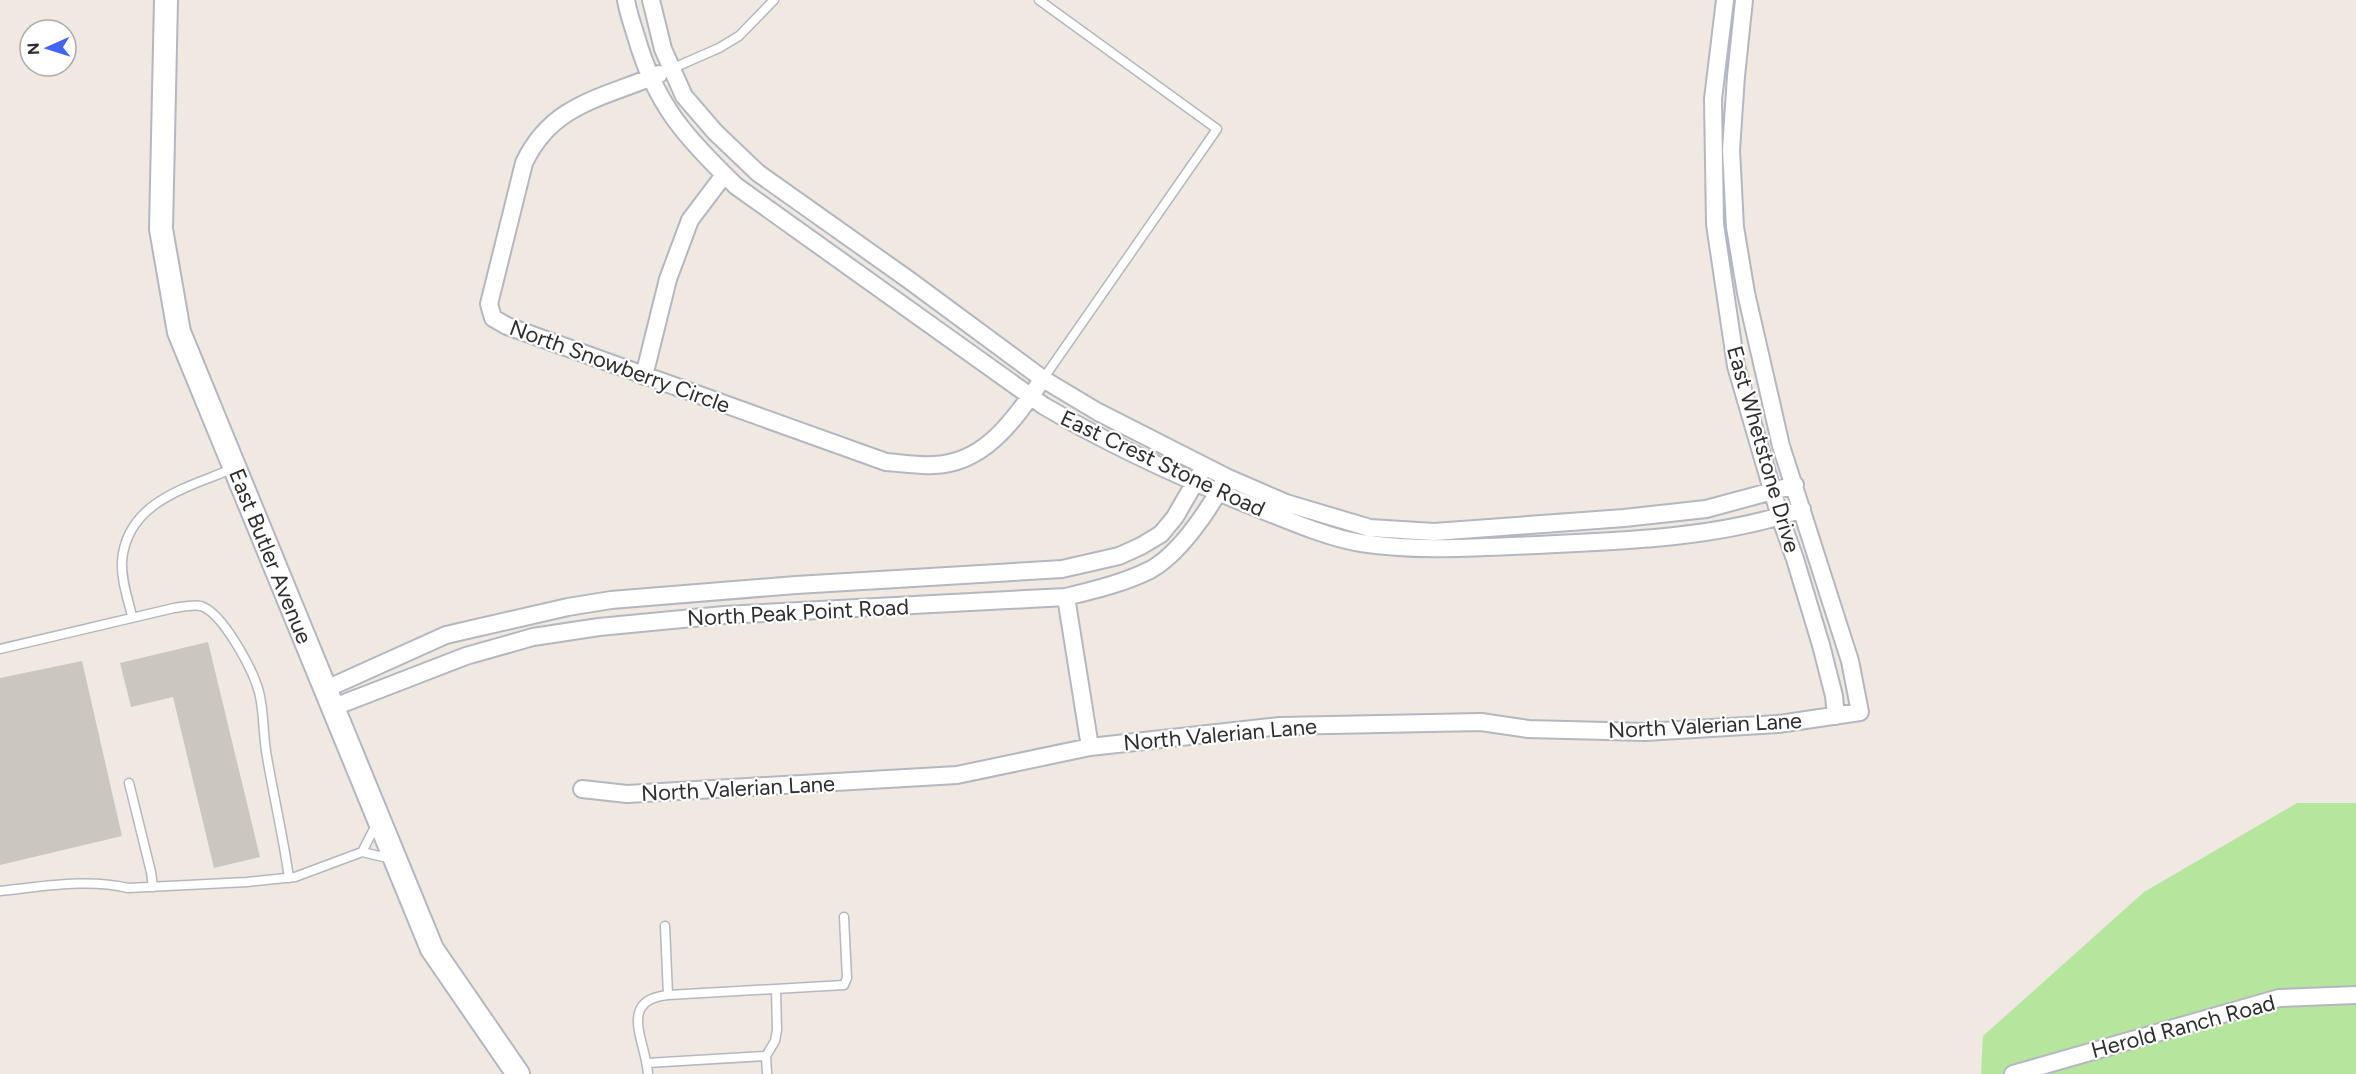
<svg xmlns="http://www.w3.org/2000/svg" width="2356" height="1074" font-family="Figtree,sans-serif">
<rect width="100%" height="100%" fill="#efe9e1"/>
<path fill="#b6e59e" d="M2297,803H2356V1074H1981L1983,1036L2144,892Z"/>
<path fill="#cbc7bf" d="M208,642L260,857L214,868L173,697L131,707L120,663Z
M82,661L122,836L0,865V678Z"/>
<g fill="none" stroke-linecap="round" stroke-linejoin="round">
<g stroke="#b4b7c1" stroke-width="11">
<path id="lane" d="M1039,0L1217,129L1043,379
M671,69L719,48L739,36L774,0
M132,616C128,599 121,580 122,561C127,502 186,488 232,469
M0,649L174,608C182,607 193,604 201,606C223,613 253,670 259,692C264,711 263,732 266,751C273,794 283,835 289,878
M129,783L151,872L153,887
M362,852L377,823
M0,891C41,887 87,878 128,888L247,882L295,877L362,852L392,859
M665,926L668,995
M647,1063L766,1056
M648,1074C646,1042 617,1000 668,995L844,985L847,978L844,917
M767,1074L766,1056L775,1041L777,1030L776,990"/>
</g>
<g stroke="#b4b7c1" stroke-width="20">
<path id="street" d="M626,0C628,12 632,24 636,36C655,104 686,138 736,186L1044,406C1112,446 1184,479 1257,508C1287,520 1329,538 1361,543C1419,552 1479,547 1537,545C1623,541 1721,538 1802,509
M651,0L663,49L684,96L715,132L758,173L909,280L1043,379L1098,412L1226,477L1286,503L1370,528L1434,532L1624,518L1706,509L1795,485
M1725,0L1713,99L1715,224L1736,366L1780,517L1795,559L1821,645L1834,696L1836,716
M659,74C604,98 552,103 524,163L489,304L493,318L507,326L886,462C901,463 918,466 933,465C982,464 1011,424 1037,387
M644,376L668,279L690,220L724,175
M1066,597L1090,747
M326,689L446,635L568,607L611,600L796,585L1062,569L1119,556L1141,546L1161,534L1175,517L1201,472
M334,707L466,656L533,637L599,627L724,615L1066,597C1094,590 1124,583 1150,570C1178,555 1207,513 1222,485
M582,789L627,794L957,775L1090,747L1280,726L1481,722L1528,729L1645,732L1778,724L1860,712L1850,661L1781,446L1746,293L1735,227L1731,150L1736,76L1744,0
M2013,1074L2279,998L2356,995"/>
</g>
<g stroke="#b4b7c1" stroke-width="26">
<path id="secondary" d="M166,0L161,229L179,332L432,949L518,1074"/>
</g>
<use href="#lane" stroke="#fff" stroke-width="8"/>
<use href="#street" stroke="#fff" stroke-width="16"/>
<use href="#secondary" stroke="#fff" stroke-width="22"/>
</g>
<g text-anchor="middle" stroke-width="4.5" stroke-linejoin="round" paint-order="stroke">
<g font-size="22" fill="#2e2e2e" stroke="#fff">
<text transform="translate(620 366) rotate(20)" y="8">North Snowberry Circle</text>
<text transform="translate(1764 449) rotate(74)" y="8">East Whetstone Drive</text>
<text transform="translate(1163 463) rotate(25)" y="8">East Crest Stone Road</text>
<text transform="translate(271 556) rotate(68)" y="8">East Butler Avenue</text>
<text transform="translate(798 612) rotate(-3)" y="8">North Peak Point Road</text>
<text transform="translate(1705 725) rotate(-3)" y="8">North Valerian Lane</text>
<text transform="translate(1220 734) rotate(-5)" y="8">North Valerian Lane</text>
<text transform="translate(738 788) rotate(-3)" y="8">North Valerian Lane</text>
<text transform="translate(2183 1026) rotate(-15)" y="8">Herold Ranch Road</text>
</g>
</g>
<g transform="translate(48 48) rotate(267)"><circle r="28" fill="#ffffff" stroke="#ababab" stroke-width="1.5"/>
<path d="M0-4.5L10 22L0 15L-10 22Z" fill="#4264fb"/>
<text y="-9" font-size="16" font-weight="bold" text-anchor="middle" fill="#2e2e2e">N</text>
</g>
</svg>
